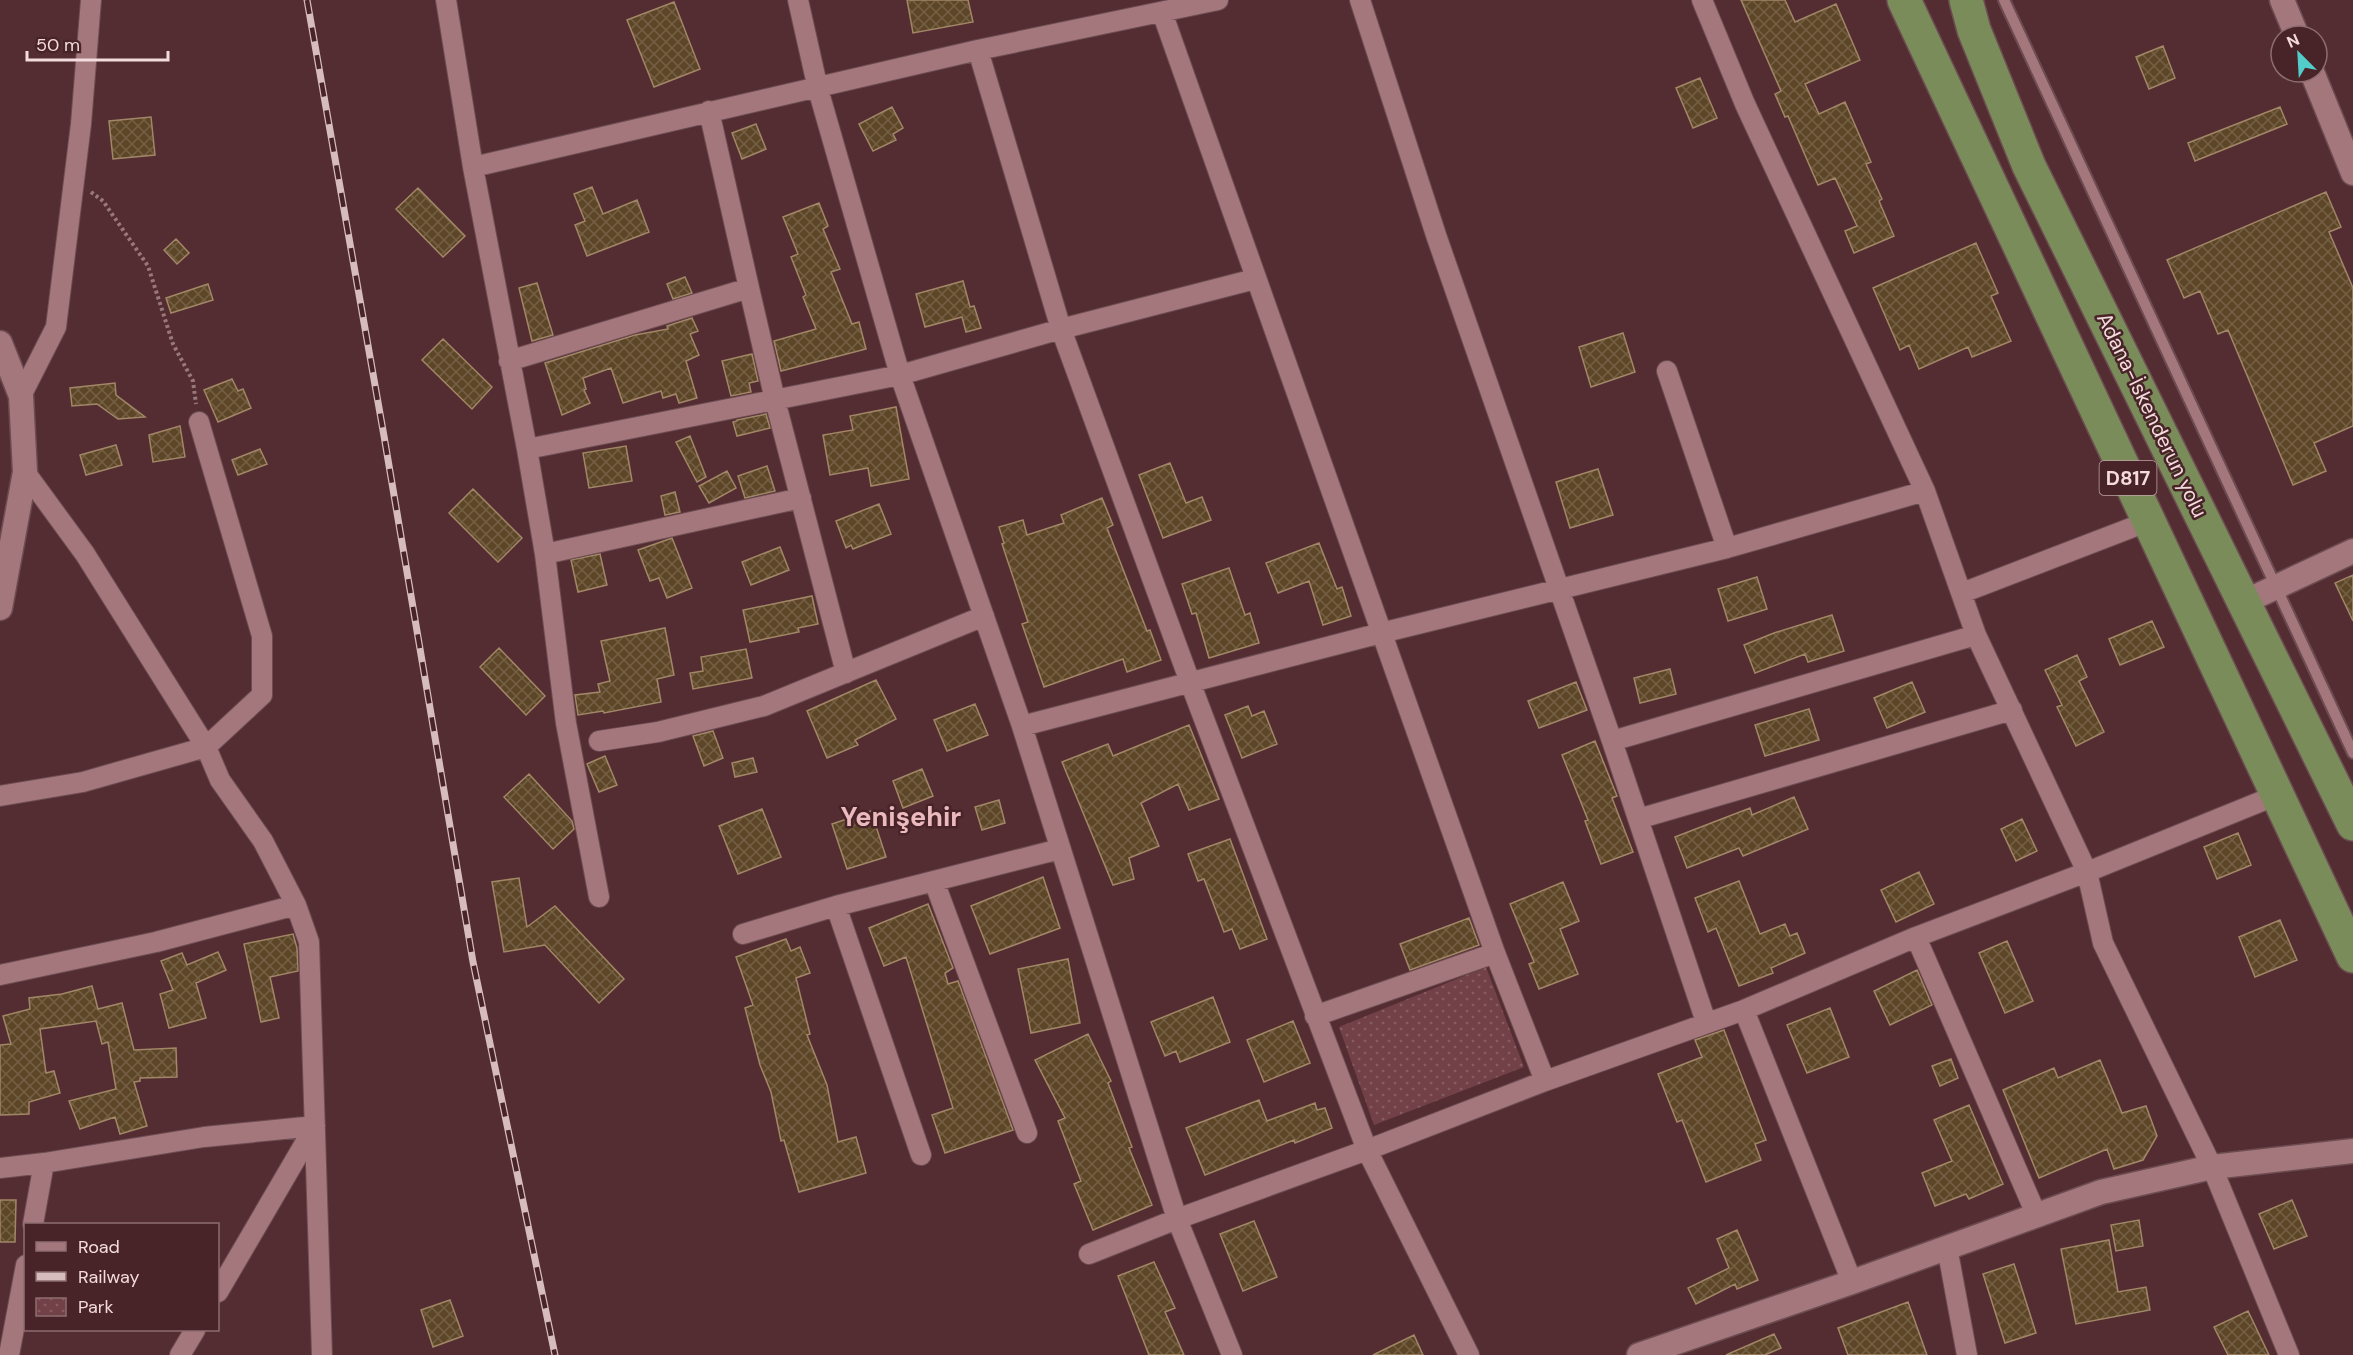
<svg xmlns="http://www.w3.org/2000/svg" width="2353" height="1355" font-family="'DM Sans',sans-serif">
<defs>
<pattern id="park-dots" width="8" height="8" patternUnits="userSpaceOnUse" patternTransform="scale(1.5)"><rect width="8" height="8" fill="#724147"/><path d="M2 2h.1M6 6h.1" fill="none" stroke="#875c61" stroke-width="1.8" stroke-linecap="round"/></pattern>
<pattern id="building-cross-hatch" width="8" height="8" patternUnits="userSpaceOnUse" patternTransform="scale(1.5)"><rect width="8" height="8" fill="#5d4627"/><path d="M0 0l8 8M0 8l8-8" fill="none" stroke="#756046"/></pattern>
</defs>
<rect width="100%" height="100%" fill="#532d32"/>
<path fill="url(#park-dots)" d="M1486,967L1524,1067L1374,1125L1339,1027Z"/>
<path fill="url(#building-cross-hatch)" stroke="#a28767" stroke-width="1.5" d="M907,0H968L973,22L913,33Z
M1741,0H1785L1795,22L1836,4L1860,60L1805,84L1819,114L1845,102L1871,162L1866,164L1882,199L1879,201L1894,236L1854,253L1845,231L1857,226L1835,178L1818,185L1788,116L1785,117L1775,94L1781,91Z
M674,2L700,69L654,87L627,20Z
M2163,46L2175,78L2149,89L2136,57Z
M1700,78L1717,118L1693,128L1676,88Z
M892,107L903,128L893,134L896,140L873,151L859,124Z
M2280,107L2287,124L2195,161L2188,143Z
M151,117L155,155L113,159L109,121Z
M756,124L766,149L742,159L732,133Z
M592,187L603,214L637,200L649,232L587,256L575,225L585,221L574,194Z
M418,188L465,236L443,257L396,209Z
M2326,192L2341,227L2329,232L2353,288V426L2314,443L2326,471L2293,485L2228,330L2218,334L2200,291L2184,298L2167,260Z
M819,203L828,226L823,229L840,269L831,272L852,324L859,322L866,349L781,371L774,341L816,329L803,297L806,295L791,257L798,254L783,217Z
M176,239L189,253L177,264L164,250Z
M1976,243L1998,293L1991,296L2011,341L1972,357L1968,347L1919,369L1909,345L1900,350L1873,288Z
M685,277L692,293L673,299L667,284Z
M963,281L970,307L974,306L981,328L966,332L962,317L925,327L916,294Z
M537,283L553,335L532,341L519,288Z
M208,284L213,300L171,313L166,298Z
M692,318L698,331L690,334L699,355L686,361L697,398L679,403L676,394L663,398L661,391L623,403L611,368L583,378L586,389L584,390L590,403L562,415L545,363L635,335L668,329L667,326Z
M1623,333L1635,372L1591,387L1579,347Z
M443,339L492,387L472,409L422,360Z
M752,354L758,381L749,383L751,392L731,396L722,361Z
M232,379L238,391L243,389L251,408L218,422L204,390Z
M115,383L116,395L145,417L118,419L97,404L72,406L70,388Z
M896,407L909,479L871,486L868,468L830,475L823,435L853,430L850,416Z
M766,414L770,428L737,436L733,422L737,421V420Z
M180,426L185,457L153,462L149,435Z
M690,436L706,477L697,482L676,442Z
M116,445L122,465L86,475L80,455Z
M626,446L632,481L589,488L583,453Z
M260,449L267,464L238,475L232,460Z
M1170,463L1186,503L1202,497L1211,520L1163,538L1139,475Z
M767,466L775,491L745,498L738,476Z
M1598,469L1613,515L1570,528L1556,482Z
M727,471L736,488L709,503L699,486Z
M473,489L522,538L498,562L449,513Z
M675,492L680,512L665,515L661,496Z
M1102,498L1113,525L1107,528L1147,631L1150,630L1161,660L1127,672L1123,659L1044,687L1022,624L1028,622L1002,544L1004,543L999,527L1023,520L1027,535L1064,523L1061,515Z
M879,504L891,534L853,549L851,545L846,548L836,521Z
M672,538L692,588L667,598L659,578L650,581L638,550Z
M1319,543L1337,589L1342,587L1351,616L1323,625L1309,581L1278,593L1266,563Z
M780,547L789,570L751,585L742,562Z
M600,554L607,585L578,592L571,560Z
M1229,568L1245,615L1250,613L1259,643L1209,658L1196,613L1192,614L1182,584Z
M2353,575V621L2335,583Z
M1757,577L1767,609L1728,621L1718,589Z
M812,596L818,624L798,628L799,632L750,642L743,610Z
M1832,615L1844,651L1808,662L1805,654L1755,673L1744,645L1774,633Z
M2152,621L2164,647L2120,665L2109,639Z
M665,628L674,675L657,679L661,702L604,713L603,711L578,715L575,695L600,692L598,684L610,681L601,641Z
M499,648L545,696L526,715L480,667Z
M746,649L752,678L693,689L690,673L703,671L701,657Z
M2077,655L2087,677L2079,681L2104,732L2076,746L2057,707L2062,705L2045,670Z
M1670,669L1676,694L1640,703L1634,678Z
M876,680L896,719L855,740L858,745L827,758L807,711Z
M1576,682L1587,710L1539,728L1528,701Z
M1912,682L1925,712L1887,728L1874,698Z
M975,704L988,735L947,751L934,720Z
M1248,706L1252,716L1264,711L1277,744L1242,758L1225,715Z
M1809,709L1819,740L1765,756L1755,725Z
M1189,725L1219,799L1189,810L1178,784L1141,803L1159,846L1129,858L1134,879L1113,885L1062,762L1108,744L1113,756Z
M713,731L723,758L704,766L693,736Z
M1595,741L1617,796L1612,798L1633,852L1601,864L1585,821L1588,820L1562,755Z
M605,756L617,785L599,792L587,764Z
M753,758L757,772L735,777L732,763Z
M922,769L933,796L903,808L893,781Z
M529,774L572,821L574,829L553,849L504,797Z
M1794,797L1808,829L1743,856L1739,848L1687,868L1675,837L1750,808L1752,815Z
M999,800L1005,823L982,830L975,807Z
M762,809L781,857L738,874L719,826Z
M871,811L886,857L847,869L832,824Z
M2022,819L2037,851L2016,861L2001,829Z
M2238,833L2251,865L2217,879L2204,847Z
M1230,839L1267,939L1240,949L1232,929L1224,932L1204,879L1198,881L1188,854Z
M1919,872L1934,904L1896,922L1881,890Z
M1043,877L1060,928L990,954L971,906Z
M519,878L527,927L555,906L624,979L599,1003L545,945L504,952L492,882Z
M1739,881L1760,934L1785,924L1790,936L1797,933L1805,953L1771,968L1773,973L1739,986L1716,928L1708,932L1695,898Z
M1563,882L1579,921L1560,929L1578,974L1539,989L1529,964L1534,962L1510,904Z
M928,904L953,968L945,973L948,984L958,981L1013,1130L945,1153L932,1115L953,1108L906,957L884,966L869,928Z
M1469,918L1479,945L1410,970L1400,944Z
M2280,920L2297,960L2255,977L2239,937Z
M293,934L297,948L298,971L270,977L279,1018L261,1022L244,944Z
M786,939L791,951L800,947L810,973L796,978L810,1034L807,1035L827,1085L838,1142L856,1137L866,1173L799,1192L784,1140L781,1141L771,1092L760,1065L745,1008L753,1005L736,957Z
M2007,941L2033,1001L2005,1013L1979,953Z
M218,952L226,970L196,983L206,1018L169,1028L160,994L173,990L161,961L182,953L187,965Z
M1068,959L1080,1023L1031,1033L1018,969Z
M1917,970L1932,1005L1890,1025L1874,991Z
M92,986L98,1009L122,1003L134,1050L176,1048L177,1077L140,1078V1081L134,1082L147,1126L120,1134L115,1117L80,1129L69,1101L116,1089L108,1042L102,1044L96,1021L40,1029L46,1073L54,1071L60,1093L29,1102V1114L0,1115V1045L11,1044L3,1016L30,1009L29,998L62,994Z
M1213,997L1230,1042L1180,1062L1176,1051L1165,1056L1151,1022Z
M1830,1008L1849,1057L1807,1073L1787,1025Z
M1293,1021L1310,1063L1264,1082L1247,1040Z
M1724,1030L1766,1140L1755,1144L1761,1160L1706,1182L1682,1120L1677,1122L1658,1074L1702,1057L1695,1040Z
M1088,1034L1111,1081L1108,1083L1132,1147L1129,1148L1152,1205L1093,1230L1074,1184L1081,1181L1058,1121L1065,1118L1035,1060Z
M1951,1059L1958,1078L1940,1086L1932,1066Z
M2100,1060L2122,1113L2146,1106L2157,1136L2143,1160L2114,1169L2107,1149L2039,1178L2003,1090L2054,1068L2058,1078Z
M1259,1100L1267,1121L1315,1103L1317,1110L1325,1108L1332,1128L1295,1143L1294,1140L1205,1175L1186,1128Z
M1969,1105L2003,1184L1969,1199L1966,1194L1935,1206L1922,1173L1952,1161L1934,1120Z
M0,1200H16L15,1242H0Z
M2292,1200L2307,1236L2274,1249L2259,1214Z
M2139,1220L2143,1246L2116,1251L2111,1225Z
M1254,1221L1277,1277L1243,1291L1220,1234Z
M1737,1230L1758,1280L1737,1289L1735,1284L1696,1304L1688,1288L1729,1268L1717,1239Z
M2109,1240L2118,1292L2146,1287L2150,1310L2076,1324L2061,1249Z
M1154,1262L1175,1308L1165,1312L1184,1355H1149L1118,1276Z
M2014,1264L2036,1333L2005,1343L1983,1274Z
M450,1300L463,1336L433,1347L421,1310Z
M1908,1302L1927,1355H1848L1838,1328Z
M2248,1311L2269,1355H2228L2214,1327Z
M1774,1334L1781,1348L1765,1355H1726Z
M1414,1335L1423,1355H1373Z"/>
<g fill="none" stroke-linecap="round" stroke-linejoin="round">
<g stroke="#6c4c51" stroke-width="14">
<path id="service" d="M2004,0L2353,753"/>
</g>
<g stroke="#6c4c51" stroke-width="22">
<path id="minor" d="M446,0L473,167L527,449L545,554L566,723L599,897
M798,0L818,89L900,375L1022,726L1177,1219L1232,1355
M1360,0L1436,235L1612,741L1706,1022
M1702,0L1745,104L1925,491L1976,635L2087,872L2103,943L2212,1167L2289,1355
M1162,12L1495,953L1545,1081
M978,50L1061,329L1190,682L1367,1150L1469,1355
M709,111L749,288
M473,167L978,50L1218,0
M509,361L749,288L775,400L846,673
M1667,371L1727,548
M21,396L56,327L81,124L91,0
M527,449L900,375L1061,329L1255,279
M25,472L85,554L206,747L220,780L263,841L296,905
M545,554L801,498
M1962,593L2149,521
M1022,726L1381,633L1727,548L1925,491
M599,741L658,732L764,706L984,616
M1612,741L1976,635
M0,796L83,782L206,747L262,695V636L199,422
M1638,819L2012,710
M934,881L1027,1133
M836,906L921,1155
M743,934L836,906L1060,849
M1916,937L2036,1214
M0,975L156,942L296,905L309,942L322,1355
M1744,1010L1852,1282
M1315,1016L1495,953
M0,1168L44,1163L204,1137L315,1126
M33,1224L44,1163
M1947,1247L1967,1355
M1089,1254L1177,1219L1367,1150L1545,1081L1744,1010L1916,937L2087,872L2277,795
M218,1292L315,1126
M9,1355L26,1265
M180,1355L195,1330"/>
</g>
<g stroke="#6c4c51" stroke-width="27">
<path id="tertiary" d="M2282,0L2297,36
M2312,72L2353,173
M0,343L21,396L25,472L0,608
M2244,602L2353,551
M1639,1355L1852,1282L2101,1192L2212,1167L2353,1151"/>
</g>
<g stroke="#6c4c51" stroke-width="36">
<path id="trunk" d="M1904,0L2353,956
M1966,0L1974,30L2029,166L2353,824"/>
</g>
<path stroke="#99787c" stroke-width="4" stroke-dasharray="3 3" stroke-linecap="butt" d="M91,192L103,201L148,266L173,344L193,381L196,404"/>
<use href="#service" stroke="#a4777c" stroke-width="10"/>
<use href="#minor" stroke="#a4777c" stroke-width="20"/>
<use href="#tertiary" stroke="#a4777c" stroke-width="24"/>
<use href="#trunk" stroke="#798c5a" stroke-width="33"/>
<g stroke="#d7bcbe" stroke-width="7">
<path id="rail" d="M307,0L384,436L473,962L555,1355"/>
</g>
<use href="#rail" stroke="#482328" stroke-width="4.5" stroke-dasharray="14" stroke-linecap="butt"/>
</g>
<g text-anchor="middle" stroke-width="5" stroke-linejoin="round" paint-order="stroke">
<rect fill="#482328" stroke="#c0a4a7" stroke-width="1.5" x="2099.5" y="461" width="57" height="34" rx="4.5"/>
<g font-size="20" font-weight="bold" fill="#f4dbdd">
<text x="2128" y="485">D817</text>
</g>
<g font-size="21" fill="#f4dbdd" stroke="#482328">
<text transform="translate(2152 415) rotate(64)" y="7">Adana-İskenderun yolu</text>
</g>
<g font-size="27" font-weight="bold" fill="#eababe" stroke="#482328">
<text x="901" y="826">Yenişehir</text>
</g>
</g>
<rect x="24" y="1223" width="195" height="108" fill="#482328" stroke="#8d6d70" stroke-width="1.5"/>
<rect x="36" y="1242" width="30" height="9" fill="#a4777c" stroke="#8d6d70" stroke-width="1.5"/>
<text x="78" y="1253" font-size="18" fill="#f4dbdd">Road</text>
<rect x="36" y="1272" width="30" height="9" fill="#d7bcbe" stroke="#8d6d70" stroke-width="1.5"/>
<text x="78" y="1283" font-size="18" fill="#f4dbdd">Railway</text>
<rect x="36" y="1298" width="30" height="18" fill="url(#park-dots)" stroke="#8d6d70" stroke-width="1.5"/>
<text x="78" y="1313" font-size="18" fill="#f4dbdd">Park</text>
<g transform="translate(2299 54) rotate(336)"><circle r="28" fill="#482328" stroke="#8d6d70" stroke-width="1.5"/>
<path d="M0-4.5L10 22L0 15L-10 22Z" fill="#53cdca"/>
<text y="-9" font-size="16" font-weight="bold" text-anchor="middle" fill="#f4dbdd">N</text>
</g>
<path d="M27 51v9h141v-9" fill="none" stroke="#f4dbdd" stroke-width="3"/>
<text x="36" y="51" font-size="18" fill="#f4dbdd" stroke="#482328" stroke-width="4.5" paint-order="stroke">50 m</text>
</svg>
